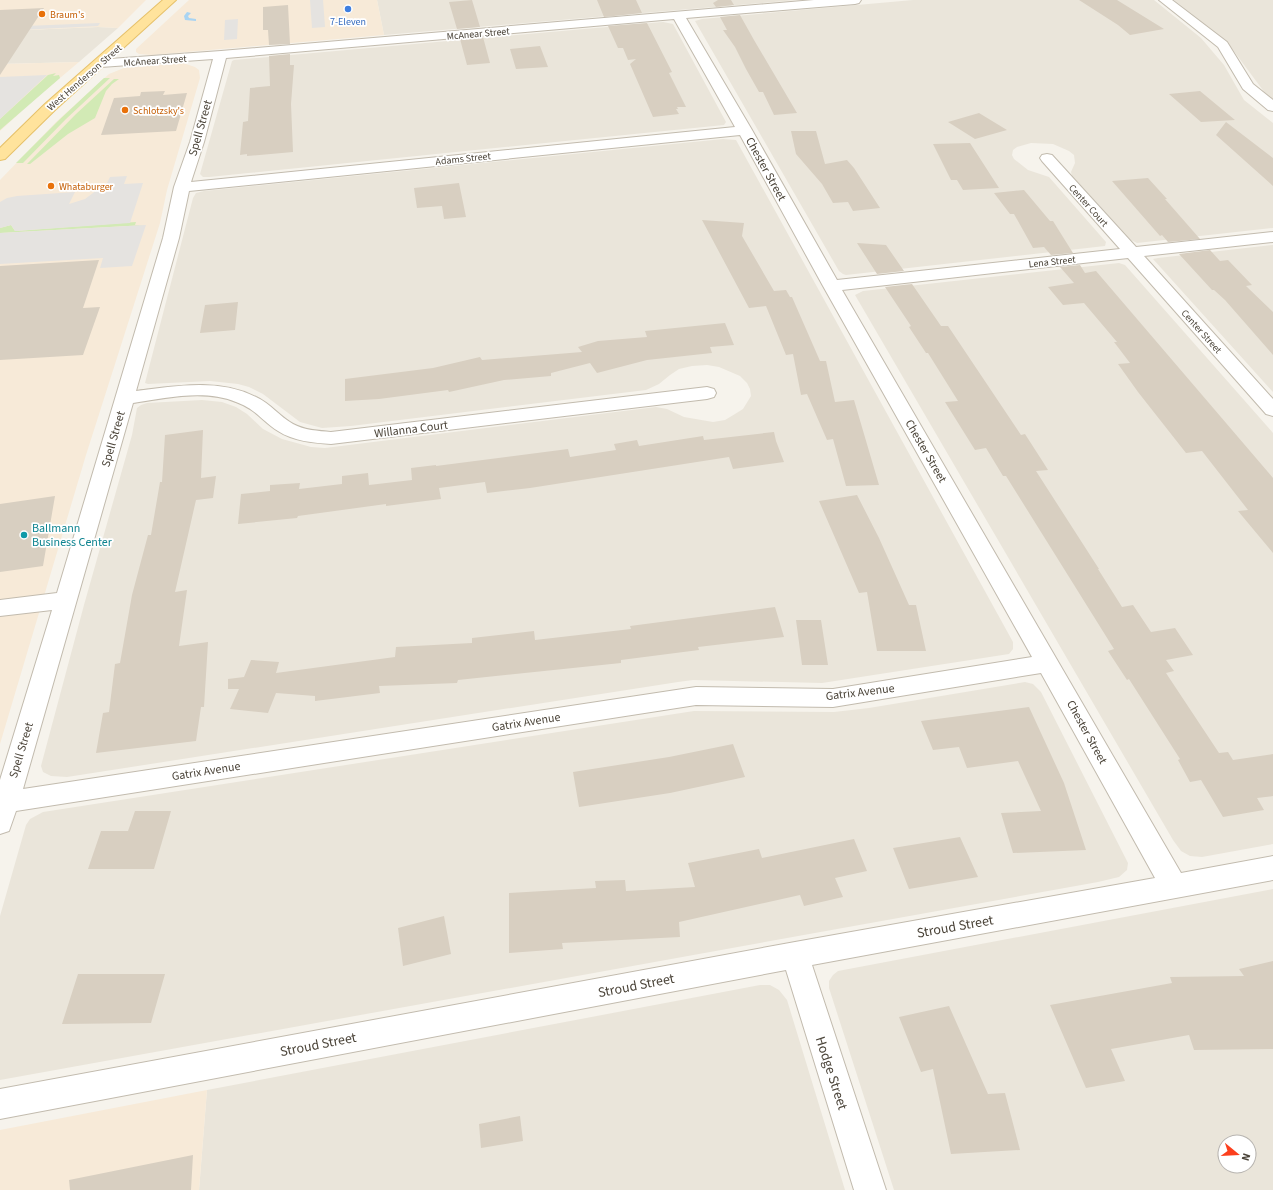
<svg xmlns="http://www.w3.org/2000/svg" width="1273" height="1190" font-family="'Source Sans 3',sans-serif">
<rect width="100%" height="100%" fill="#f6f3ec"/>
<path fill="#eae5da" fill-rule="evenodd" d="M377,0H796L384,35Z
M913,0H1154L1201,38L1224,65L1244,100L1273,123V228L1137,243L1131,240L1072,176L1071,172L1075,163L1074,155L1069,151L1053,144L1031,143L1017,147L1013,150L1012,155L1014,159L1028,170L1049,177L1106,242L1105,246L846,275L843,274L839,271L695,21L702,19Z
M1174,0H1273V101L1265,93L1233,50L1212,30Z
M663,22L673,24L726,122L724,125L209,177H203L200,174L232,61L234,60Z
M98,27L118,28L79,62L0,64V31Z
M723,139L736,140L1013,642V649L1009,654L822,683L693,680L678,682L67,777L51,776L43,772L41,766L84,605L132,435L137,408L141,405L147,403L202,400L222,402L236,407L247,414L263,429L282,439L311,447L325,448L656,407L667,409L684,417L713,422L725,420L735,414L743,409L751,396L750,389L747,383L740,376L719,367L707,365L692,366L679,369L670,375L659,384L646,390L351,426L322,428L300,422L263,394L249,387L238,384L210,381L148,384L145,383L193,198L196,193L204,191Z
M1273,245V392L1153,259L1158,258Z
M1119,263L1125,265L1273,433V844L1202,857L1190,856L1181,851L1173,840L855,295L863,291Z
M1025,682L1033,684L1041,692L1128,863L1127,870L1119,877L1098,882L0,1080V916L26,825L30,819L43,812L694,711L834,712L869,708Z
M1273,889V1190H894L829,988V981L833,975L838,971ZM1225,1142H1249V1166H1225Z
M760,985H770L779,990L787,1000L845,1190H199L207,1090Z"/>
<path fill="#f7ead8" d="M0,0H146L118,28L98,27L0,31Z
M189,0H377L384,35L152,55L139,54L136,52V49Z
M79,62L35,99L0,131V64Z
M183,63L195,67L199,70L200,78L167,190L160,223L86,455L0,744V180L56,122L109,74L124,68Z
M207,1090L199,1190H0V1130Z"/>
<path fill="#d2eab5" d="M56,73L53,76L59,75L60,78L0,130V119L48,75Z
M104,78H110L66,119L23,163H16L58,121Z
M114,79H119L112,84L106,91L95,118L68,134L30,164H27L76,114Z
M136,222L135,225H146L0,233V228L11,225L15,231Z"/>
<path fill="#e5e3e0" d="M310,0H323L325,27L312,28Z
M238,19L237,39L224,40L225,20Z
M100,23L98,26L0,31V27Z
M47,75L0,119V77Z
M127,176L124,184L143,183L130,223L15,231L11,225L0,228V202L7,198L17,196L75,192L69,204L85,199L97,190L104,189L110,177Z
M146,225L132,266L100,268L103,258L0,264V233Z"/>
<g fill="none" stroke-linecap="round" stroke-linejoin="round">
<path fill="#a9d4f2" fill-rule="evenodd" d="M187,12L191,13L188,16L189,18L196,19V21L185,20L184,16Z"/>
</g>
<path fill="#d8cfc1" d="M472,0L480,27L457,29L449,2Z
M597,0H636L642,13L604,17Z
M718,0H731L734,5L716,7L713,3Z
M1079,0H1117L1164,29L1130,35L1118,25Z
M288,5L290,44L269,45L268,30H263V7Z
M44,8L0,75V10Z
M740,15L754,40L797,113L774,115L763,92H759L746,69L735,47L723,30H727L720,17Z
M647,23L672,72L669,73L686,107H677L678,109H676L679,114L653,117L630,64L636,59L628,60L623,48H618L608,26Z
M483,37L490,63L467,65L460,39Z
M540,46L548,67L516,69L510,49Z
M290,54V65H294L291,104L293,152L247,156V154L240,155L243,122L248,121L250,88L270,86L269,56Z
M165,91L163,95L187,93L176,131L101,135L114,98L140,96L141,92Z
M1200,91L1235,120L1201,122L1169,94Z
M979,113L1007,130L975,139L948,122Z
M1226,122L1273,158V186L1216,135Z
M791,131H816L825,164L847,160L854,168L880,208L853,211L848,202L833,203L822,184L796,154Z
M970,143L999,188L963,190L957,180H951L933,144Z
M1148,178L1167,199H1165L1200,239L1168,242L1162,235L1160,236L1112,181Z
M459,183L466,217L444,219L442,206L417,208L414,188Z
M1024,190L1050,221H1053L1073,253L1051,255L1044,247L1033,248L1014,214H1010L994,193Z
M702,220L744,223L742,236L774,291L786,290L790,297H792L820,361H826L835,402L854,400L879,485L846,486L833,439L827,440L807,394L801,395L793,354L786,355L766,306L749,308Z
M857,243L886,245L904,271L877,274Z
M1210,250L1220,261L1228,260L1252,285L1246,286L1273,312V355L1225,300L1214,290H1212L1179,254Z
M99,260L83,308L100,307L83,355L0,360V266Z
M1080,265L1085,273L1096,271L1273,478V553L1238,511L1248,510L1202,451L1186,453L1138,392L1118,364L1130,363L1114,342H1117L1084,303L1063,305L1048,287L1074,283L1060,267Z
M912,284L941,326H948L1021,435L1025,434L1043,462L1048,470L1036,471L1099,569H1098L1122,607L1133,605L1151,632L1175,628L1193,655L1166,660L1174,671L1166,673L1219,753L1228,752L1233,760L1273,754V796L1257,798L1264,810L1223,817L1201,780L1190,782L1178,760L1180,759L1129,679L1127,680L1108,651L1114,649L1006,476H1003L986,448L975,450L945,402L958,401L928,353H926L909,327L911,326L885,287Z
M238,302L235,330L200,333L205,305Z
M725,323L734,345L710,347L712,353L647,360L597,373L590,363L551,373V376L504,380L449,392L448,390L379,399L345,401V379L433,368L480,357L482,360L582,352L578,347L598,341L647,337L645,331Z
M203,430L201,478L216,476L213,498L196,500L175,592L187,590L179,646L208,642L204,707H201L196,741L96,753L103,713L109,712L115,664L120,663L132,595L148,535H151L160,482H162L165,435Z
M774,432L776,441L784,462L733,469L729,457L530,488L487,493L485,482L439,488L441,499L386,506V504L298,516L297,518L238,524L241,494L270,491V485L300,483L299,489L342,484V476L368,473L369,485L412,480L411,468L436,465V466L568,449L570,457L616,450L614,444L637,440L639,446L703,436L704,440Z
M857,495L879,538L909,605H916L926,651H877L867,592L859,593L819,501Z
M55,496L43,566L0,572V504Z
M775,607L784,637L698,647L699,650L621,660V663L458,680L457,683L379,686L380,693L315,701V696L276,693L268,713L230,709L239,689H228V679L244,677L251,660L279,662L276,673L395,657L396,647L472,643V638L534,631L535,640L631,629L630,626Z
M796,620H821L828,665H802Z
M1029,707L1064,783L1086,850L1013,853L1001,813L1041,811L1018,761L967,768L959,747L933,750L921,721Z
M733,744L745,777L670,793L579,807L573,772L669,757Z
M135,811H171L154,869H88L101,831H128Z
M960,837L978,877L909,889L893,848Z
M854,839L867,871L835,878L843,897L804,906L800,895L679,922L680,937L562,943L563,949L509,953V893L596,888L595,881L625,880L626,891L695,887L688,863L759,849L762,858Z
M444,916L451,954L403,966L398,928Z
M1273,961V1049L1194,1050L1189,1035L1111,1049L1125,1081L1086,1088L1050,1005L1172,983L1170,977L1244,976L1239,969Z
M78,974H165L151,1023L62,1024Z
M949,1006L988,1094L1005,1093L1020,1150L951,1154L933,1069L921,1072L899,1017Z
M520,1116L523,1141L481,1148L479,1124Z
M193,1155L191,1190H70L69,1180Z"/>
<g fill="none" stroke-linecap="round" stroke-linejoin="round">
<g stroke="#c2bbae" stroke-width="2">
<path id="street" d="M814,0H861L859,3L855,4L686,18L752,130L837,280L1120,249L1042,161L1040,158L1042,155L1047,154L1052,155L1136,247L1273,232V242L1144,256L1273,399V416L1266,414L1128,258L842,290L1181,873L1273,856V880L812,965L886,1190H854L786,970L0,1119V1089L795,942L1155,878L1041,673L833,707L696,705L16,811L9,831L0,834V780L52,610L0,616V600L57,593L163,238L174,187L190,142L213,59L101,67L96,66L95,63L96,60L221,51ZM674,19L735,127L191,182L204,142L226,58ZM740,135L823,286L1032,657L833,689L696,687L23,789L133,403C165,398 205,389 236,402C256,409 262,421 278,431C293,441 314,443 331,444L707,399L714,397L716,393L714,389L707,387L331,432C318,431 304,430 293,424C279,416 271,404 256,397C219,378 176,386 136,391L179,238L189,191Z
M1159,0H1172L1227,42L1253,84L1273,100V111L1268,110L1243,89L1218,47Z"/>
</g>
<g stroke="#e6c16a" stroke-width="2">
<path id="primary" d="M163,0H176L55,110L5,159L0,160V148L45,104Z"/>
</g>
<use href="#street" fill="#fff" fill-rule="evenodd"/>
<use href="#primary" fill="#ffe39c" fill-rule="evenodd"/>
</g>
<circle fill="#3f7fe0" stroke="#fff" stroke-width="1.5" cx="348" cy="9" r="4"/>
<g fill="#e8710a" stroke="#fff" stroke-width="1.5">
<circle cx="42" cy="14" r="4"/>
<circle cx="125" cy="110" r="4"/>
<circle cx="51" cy="186" r="4"/>
</g>
<circle fill="#0f9aa8" stroke="#fff" stroke-width="1.5" cx="24" cy="535" r="4"/>
<g text-anchor="middle" stroke-width="3.5" stroke-linejoin="round" paint-order="stroke">
<g font-size="10" fill="#c56008" stroke="#fff" text-anchor="start">
<text x="50" y="18">Braum's</text>
<text x="133" y="114">Schlotzsky's</text>
<text x="59" y="190">Whataburger</text>
</g>
<g font-size="10" fill="#366cbe" stroke="#fff">
<text x="348" y="25">7-Eleven</text>
</g>
<g font-size="10" fill="#4b4439" stroke="#fff">
<text transform="translate(478 33) rotate(-5)" y="4">McAnear Street</text>
<text transform="translate(155 60) rotate(-4)" y="4">McAnear Street</text>
<text transform="translate(84 77) rotate(-41)" y="4">West Henderson Street</text>
<text transform="translate(463 158) rotate(-6)" y="4">Adams Street</text>
<text transform="translate(1089 205) rotate(48)" y="4">Center Court</text>
<text transform="translate(1052 261) rotate(-6)" y="4">Lena Street</text>
<text transform="translate(1202 331) rotate(48)" y="4">Center Street</text>
</g>
<g font-size="12" fill="#4b4439" stroke="#fff">
<text transform="translate(200 128) rotate(-74)" y="4">Spell Street</text>
<text transform="translate(766 169) rotate(61)" y="4">Chester Street</text>
<text transform="translate(411 429) rotate(-7)" y="4">Willanna Court</text>
<text transform="translate(113 439) rotate(-74)" y="4">Spell Street</text>
<text transform="translate(926 451) rotate(60)" y="4">Chester Street</text>
<text transform="translate(860 692) rotate(-7)" y="4">Gatrix Avenue</text>
<text transform="translate(526 722) rotate(-9)" y="4">Gatrix Avenue</text>
<text transform="translate(1087 732) rotate(61)" y="4">Chester Street</text>
<text transform="translate(21 750) rotate(-73)" y="4">Spell Street</text>
<text transform="translate(206 771) rotate(-9)" y="4">Gatrix Avenue</text>
</g>
<g font-size="12" fill="#0d838f" stroke="#fff" text-anchor="start">
<text x="32" y="532">Ballmann<tspan x="32" dy="14">Business Center</tspan></text>
</g>
<g font-size="14" fill="#4b4439" stroke="#fff">
<text transform="translate(955 926) rotate(-10)" y="5">Stroud Street</text>
<text transform="translate(636 985) rotate(-11)" y="5">Stroud Street</text>
<text transform="translate(318 1044) rotate(-11)" y="5">Stroud Street</text>
<text transform="translate(832 1073) rotate(72)" y="5">Hodge Street</text>
</g>
</g>
<g transform="translate(1237 1154) rotate(108)"><circle r="19" fill="#ffffff" stroke="#b7b4b0"/>
<path d="M0-3L7 15L0 10L-7 15Z" fill="#fc3f1d"/>
<text y="-6" font-size="11" font-weight="bold" text-anchor="middle" fill="#4b4439">N</text>
</g>
</svg>
